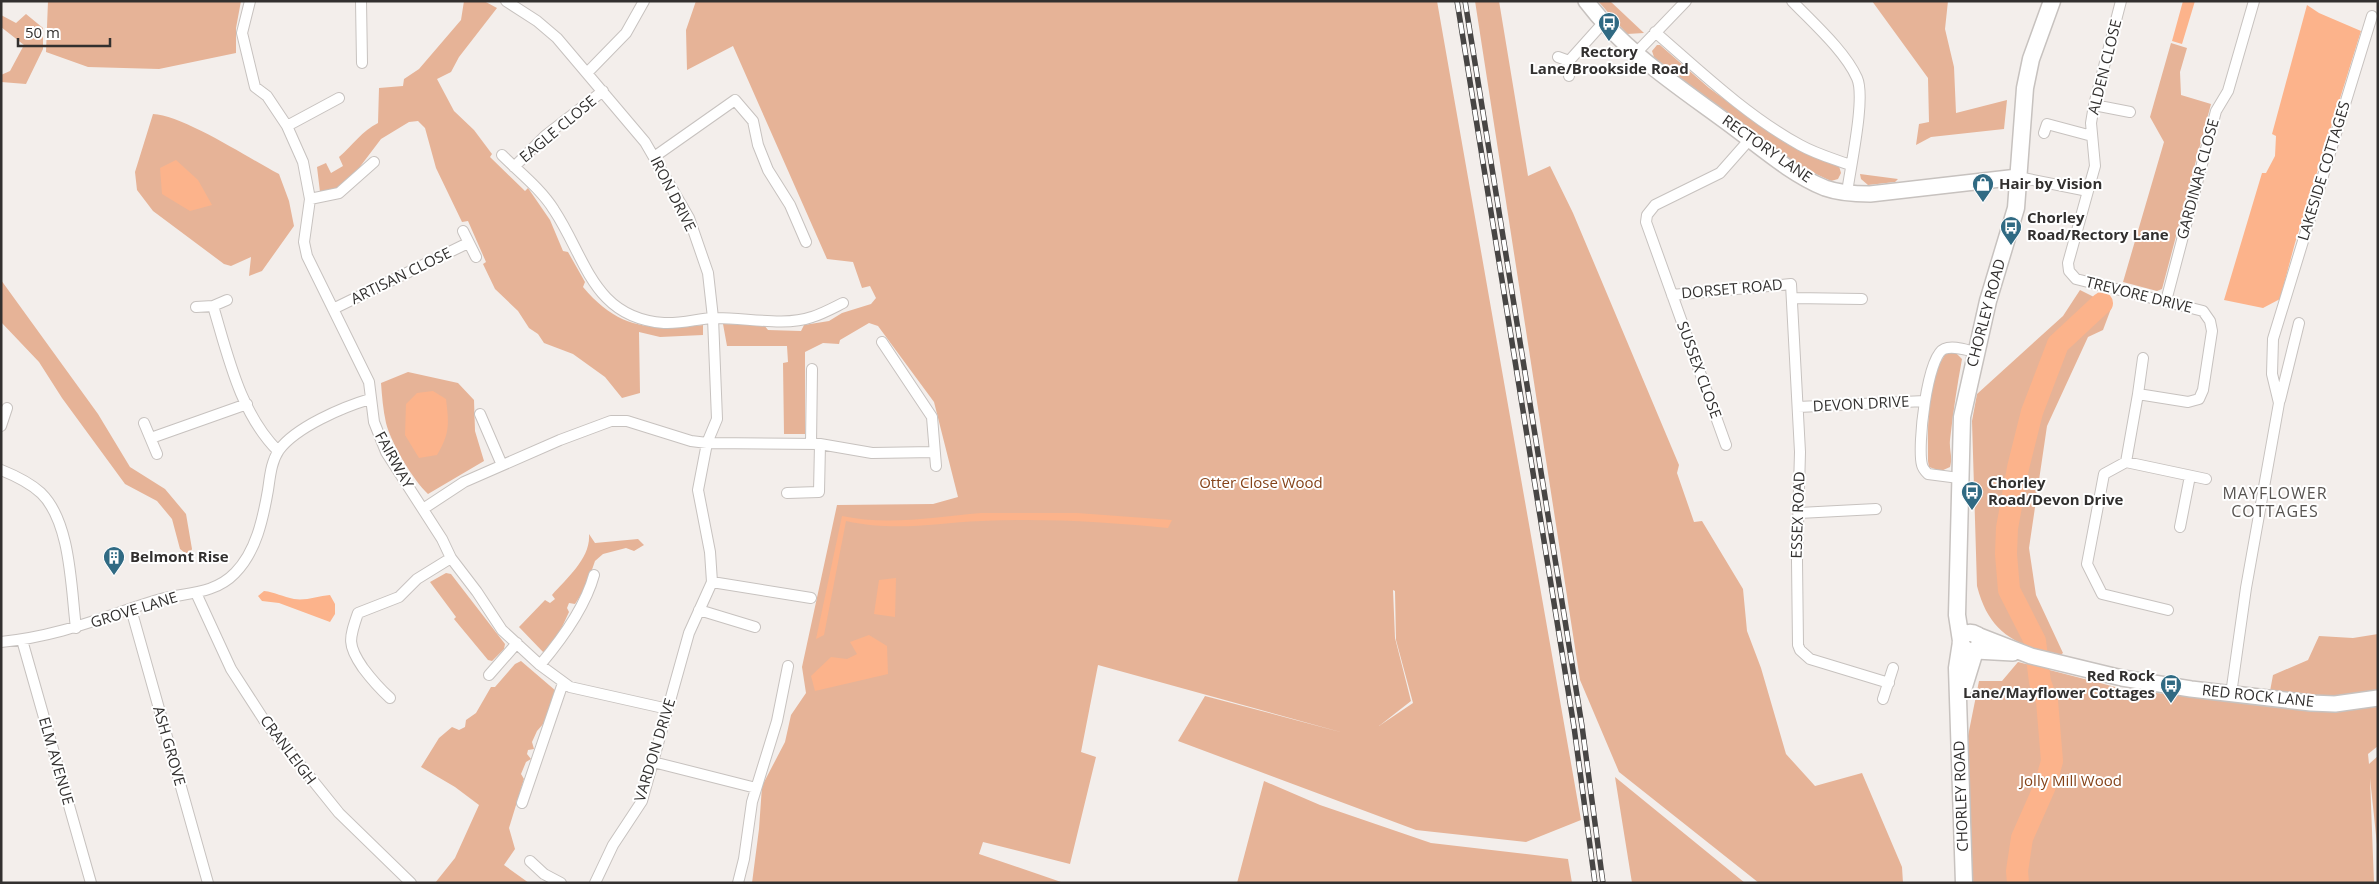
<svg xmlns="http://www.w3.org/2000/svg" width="2379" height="884" font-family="'Open Sans',sans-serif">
<rect width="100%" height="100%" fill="#f3eeeb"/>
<path fill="#e6b397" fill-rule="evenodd" d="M48,1H241L236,28V53L159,69L88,67L46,52Z
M464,1H484L497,8L459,57L451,72L437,79L454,111L474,130L492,154L490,157L525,191L528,188L550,220L563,251L568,252L585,282L583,287C619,330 651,330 703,325V335L660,337L639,332L640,393L622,398L605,377L573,354L544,343L538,334L529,328L518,311L495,289L483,264L486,262L468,221L462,222L436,168L425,128L418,121L409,122L381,139L359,168L335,191L320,192L317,167L326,163L331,173L343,166L339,157C353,145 362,131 378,123L379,88L403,86L404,79L419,69L461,20Z
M696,1H1437L1581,820L1526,842L1416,830L1178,741L1205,696L1344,733L1098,665L1081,752L1096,757L1070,864L983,842L979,854L1064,883H752L759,829L762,786L785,742L791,715L806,693L802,667L837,505L933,504L958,497L934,402L878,326L869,323L840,340L839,344L823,343L805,352V434H784L783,363L788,362L787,346H727L723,324L764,325L768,330L801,331L804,325L829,321L842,313L871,304L876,298L870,286L862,288L853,262L827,259L733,46L687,70L686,30ZM1393,590L1395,591L1396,640L1413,703L1379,726L1411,701L1395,638Z
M1475,1H1499L1528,176L1550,166L1573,213L1679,465L1677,473L1694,522L1702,521L1743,589L1747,631L1761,668L1786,754L1815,786L1862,773L1902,867L1903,883H1759L1619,772L1580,680Z
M1598,1H1610L1644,33L1627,34Z
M1872,1H1948L1945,29L1954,67L1956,113L2007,100L2004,129L1931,137L1916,145L1919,124L1929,122L1928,78Z
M26,14L43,28V49L26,84L1,82V75L10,71L24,45L1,27V15L16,23Z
M2171,43L2187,48L2180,72L2181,95L2211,104L2162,289L2157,291L2123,282L2164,142L2150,117Z
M1657,45H1660L1709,88L1747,116L1839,166L1841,173L1838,179L1831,181C1769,154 1710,100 1655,60L1652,51Z
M153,114C183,115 250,159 279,174L289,201L294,226L262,271L249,276L251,257L231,266L224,264L153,211L137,190L135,172Z
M1860,174L1898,179L1895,182L1868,185L1861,179Z
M1,280L98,414L130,467L165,489L186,514L192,549L189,556L180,549L172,519L157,501L125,484L62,398L39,362L1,322Z
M2080,290L2112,306L2103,330L2088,337L2047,426L2029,548L2036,595L2063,653L2058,657C2015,644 1989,633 1977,586L1972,421L1977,394L2063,316Z
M1947,352L1956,353L1962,359C1957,386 1953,413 1950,440C1949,450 1953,457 1950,467L1941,471L1929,467L1928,461C1928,429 1926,379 1947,352Z
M408,372L458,383L474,400L475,431L484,461L428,494C413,480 391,443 386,423C383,410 382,396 381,383Z
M589,534L595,543L638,539L644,545L634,551L626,548L603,554L595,561L586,587L575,604L569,603L567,608L569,612L556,640L544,653L519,627L545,600L550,603L555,599L552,595C567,578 591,558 589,534Z
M446,573L451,574L505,644L504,649L492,661L488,660L454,619L456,617L430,582Z
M2378,634V746L2368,754L2369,764L2378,756V854L2370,778L2374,883H1971L1968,736L1979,681H2002L2018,662L2131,691L2268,702L2273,675L2308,660L2319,636L2353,638Z
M521,661L556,691L544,723L537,731L532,742L534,749L528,750L527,754L531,759L526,762L521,774L524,779L509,828L515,849L504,865L529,883H435L455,858L479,805L455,787L421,767L439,738L452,727L459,730L465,727L466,720L476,713L491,687H495L515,664Z
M1615,777L1745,883H1632Z
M1264,781L1320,805L1431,843L1568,859L1572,883H1237Z"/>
<path fill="#fcb38b" d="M2183,1H2195L2182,44L2172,41Z
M2307,5L2319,13L2361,31L2295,243L2280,299L2263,308L2224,300L2262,173H2266L2275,156L2276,136L2272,134Z
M176,160L198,180L212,205L190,211L162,194L160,168Z
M433,391L446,399C449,424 450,433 437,455L419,458L405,435L406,404L417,393Z
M981,513H1077L1172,520L1168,528C1105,522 1046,518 982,521C933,523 897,532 846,521L824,635L816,639L842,516C887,526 936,517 981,513Z
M896,578L895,617L874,614L879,580Z
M264,591C275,592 283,597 294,599C306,601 318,596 330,595L335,604V614L330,622L279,603L262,601L258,596Z
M869,635L887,646L888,674L815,691L811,676L831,657L847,659L857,654L850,642Z"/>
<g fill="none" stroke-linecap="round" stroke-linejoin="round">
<path stroke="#fcb38b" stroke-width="22" d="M2018,883L2017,871L2022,838L2045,786L2052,761L2047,701L2040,682L2035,641L2009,590L2006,554L2007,528L2018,468L2032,412L2058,344L2102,303"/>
<g stroke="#c7c2bf" stroke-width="12">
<path id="street" d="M250,1L242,33L255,87L267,96L287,126L303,162L310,199L304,242L307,256L369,382L374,422L386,452L442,539L451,558L477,592L502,630L540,665L570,687L668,709
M361,1L362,63
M506,1L537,21L557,38L645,142L689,218L708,273L713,318L717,419L707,443L698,490L710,552L712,582L689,633L642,801L613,845L595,883
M1792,1C1812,22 1845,51 1857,78C1866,98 1850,168 1847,193
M1655,32C1701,72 1747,116 1800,145C1816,154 1834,159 1850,165
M1636,53L1686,1
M1558,57L1569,61
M587,73L626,33L644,1
M1569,76V61L1603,23
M2094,105L2130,112
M287,126L339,98
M2044,133L2047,124L2092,136
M502,155C519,172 541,189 554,210C586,258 593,318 664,323C681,324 697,319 713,318C743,317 784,327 812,317C822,314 833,308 843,303
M654,157L735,100L753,121L758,145L768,170L790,205L806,242
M514,167L545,136L603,91
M2018,177L2088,191L2068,263L2069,271L2076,279L2203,311L2210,321L2212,331L2203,390L2199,399L2188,402L2138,394L2126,462
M2088,191L2095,166L2091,123L2094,105L2121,1
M310,199L339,193L374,162
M463,231L476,257
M1672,295L1791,284L1800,452L1797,561L1798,645L1800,650L1810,659L1889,683
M1793,298L1862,299
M2166,301L2216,111L2228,91L2254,1
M213,306C228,356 240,413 278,451
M196,307L213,306L227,300
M333,309L468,243
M882,342L932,417L936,466
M2138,394L2143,358
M2280,400L2299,323
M1798,407L1925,401
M480,414L502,465
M144,423L157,454
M1,426L7,408
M151,438L247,404
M811,444L812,369
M1726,445L1646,222L1647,215L1655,205L1720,173L1750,139
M1,470C16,476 29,482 41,493C71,522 71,589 76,628
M1959,478L1928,474C1925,471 1923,469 1922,465C1917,447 1927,356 1944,349C1953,345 1966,350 1975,352
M787,493L819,492L820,444
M423,509L464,482L560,440L611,421H627L691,441L707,443L820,444L872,453L935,452
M1799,513L1876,509
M2180,527L2190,476
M712,582L811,598
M196,593L231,669L264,720L339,813L411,883
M131,609L208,883
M699,610L755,627
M2168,610L2102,594L2087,564L2104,474L2126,462L2206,479
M22,640L91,883
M1,642C60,636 100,618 154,601C182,592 213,596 235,573C256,552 263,519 268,490C270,477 271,462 279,450C296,427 343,407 370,399
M540,665C562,639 585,608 594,575
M489,675L517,643
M2231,694L2246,588L2279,403L2272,374L2273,339L2372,16
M390,698C379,688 372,680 363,668C347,645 349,639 358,613L399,597L417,579L451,558
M1883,699L1893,668
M653,762L756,788
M522,803L563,683
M530,861L544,874L561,883
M738,883L744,859L752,802L777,721L788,666"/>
</g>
<g stroke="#c7c2bf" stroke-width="18">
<path id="secondary" d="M1586,1C1626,54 1684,90 1736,129C1764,150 1793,175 1825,188C1839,193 1855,194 1870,194L2018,177
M1977,635L2031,656L2122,678L2191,689L2311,703L2335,704L2378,698
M1976,651L2013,653"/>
</g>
<g stroke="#c7c2bf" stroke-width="19">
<path id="primary" d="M1961,641L1957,615L1962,417L1988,301L2016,208L2025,88L2031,59L2052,1
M1961,642L1957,668L1964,883
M1963,690L1975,651L1981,643L1977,635C1968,630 1959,635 1961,646L1969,652L1975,651"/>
</g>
<use href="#street" stroke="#fff" stroke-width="10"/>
<use href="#secondary" stroke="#fff" stroke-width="15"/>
<use href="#primary" stroke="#fff" stroke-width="16"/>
<g stroke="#474544" stroke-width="5.5">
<path id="rail" d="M1457,1L1574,727L1595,883
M1465,1L1582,726L1603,883"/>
</g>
<use href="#rail" stroke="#fff" stroke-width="4" stroke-dasharray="11" stroke-linecap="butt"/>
</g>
<defs>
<g id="bus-pin" transform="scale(1.125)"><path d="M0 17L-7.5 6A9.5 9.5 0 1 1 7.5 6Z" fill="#306a83" stroke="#fff"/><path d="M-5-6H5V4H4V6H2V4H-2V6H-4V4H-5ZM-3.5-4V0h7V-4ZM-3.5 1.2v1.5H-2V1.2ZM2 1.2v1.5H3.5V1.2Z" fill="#fff"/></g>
<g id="shop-pin" transform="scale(1.125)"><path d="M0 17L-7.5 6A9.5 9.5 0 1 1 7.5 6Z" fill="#306a83" stroke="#fff"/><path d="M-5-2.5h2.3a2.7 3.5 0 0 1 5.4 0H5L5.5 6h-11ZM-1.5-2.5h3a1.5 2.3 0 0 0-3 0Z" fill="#fff"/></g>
<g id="building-pin" transform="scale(1.125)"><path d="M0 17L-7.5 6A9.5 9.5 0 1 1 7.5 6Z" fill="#306a83" stroke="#fff"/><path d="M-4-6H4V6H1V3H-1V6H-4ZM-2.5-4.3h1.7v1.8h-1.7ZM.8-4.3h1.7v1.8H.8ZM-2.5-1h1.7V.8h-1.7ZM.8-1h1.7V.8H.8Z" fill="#fff"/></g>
</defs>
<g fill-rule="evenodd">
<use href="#bus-pin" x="1609" y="23"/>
<use href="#shop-pin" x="1983" y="184"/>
<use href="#bus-pin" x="2011" y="227"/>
<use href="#bus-pin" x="1972" y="492"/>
<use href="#building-pin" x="114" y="557"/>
<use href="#bus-pin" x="2171" y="685"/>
</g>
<g text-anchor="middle" stroke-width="4" stroke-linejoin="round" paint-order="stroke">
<g font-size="15" font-weight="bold" fill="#32302f" stroke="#fff" text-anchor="start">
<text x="1609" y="57" text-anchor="middle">Rectory<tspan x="1609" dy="17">Lane/Brookside Road</tspan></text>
<text x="1999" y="189">Hair by Vision</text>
<text x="2027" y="223">Chorley<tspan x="2027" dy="17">Road/Rectory Lane</tspan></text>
<text x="1988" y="488">Chorley<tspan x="1988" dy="17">Road/Devon Drive</tspan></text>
<text x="130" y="562">Belmont Rise</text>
<text x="2155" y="681" text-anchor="end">Red Rock<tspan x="2155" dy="17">Lane/Mayflower Cottages</tspan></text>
</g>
<g font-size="15" fill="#32302f" stroke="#fff">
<text transform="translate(2105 67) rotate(-76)" y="5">ALDEN CLOSE</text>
<text transform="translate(558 129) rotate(-40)" y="5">EAGLE CLOSE</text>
<text transform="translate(1767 149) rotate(35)" y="5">RECTORY LANE</text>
<text transform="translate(2324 171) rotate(-73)" y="5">LAKESIDE COTTAGES</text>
<text transform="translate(2198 179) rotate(-75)" y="5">GARDINAR CLOSE</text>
<text transform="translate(673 194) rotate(63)" y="5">IRON DRIVE</text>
<text transform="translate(401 276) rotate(-26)" y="5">ARTISAN CLOSE</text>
<text transform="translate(1732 289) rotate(-5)" y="5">DORSET ROAD</text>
<text transform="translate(2139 295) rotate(14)" y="5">TREVORE DRIVE</text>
<text transform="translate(1986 313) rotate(-75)" y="5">CHORLEY ROAD</text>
<text transform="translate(1699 370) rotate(70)" y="5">SUSSEX CLOSE</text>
<text transform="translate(1861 404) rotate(-3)" y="5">DEVON DRIVE</text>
<text transform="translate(394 460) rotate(61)" y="5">FAIRWAY</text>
<text transform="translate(1798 515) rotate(-88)" y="5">ESSEX ROAD</text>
<text transform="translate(134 610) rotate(-17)" y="5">GROVE LANE</text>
<text transform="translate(2258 696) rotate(6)" y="5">RED ROCK LANE</text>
<text transform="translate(169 746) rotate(74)" y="5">ASH GROVE</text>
<text transform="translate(288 750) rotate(53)" y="5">CRANLEIGH</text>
<text transform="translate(655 750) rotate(-73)" y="5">VARDON DRIVE</text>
<text transform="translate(56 761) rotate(74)" y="5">ELM AVENUE</text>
<text transform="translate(1961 796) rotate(-92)" y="5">CHORLEY ROAD</text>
</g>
<g font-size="15" fill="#854319" stroke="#fff">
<text x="1261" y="488">Otter Close Wood</text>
<text x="2071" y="786">Jolly Mill Wood</text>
</g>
<g font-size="16" letter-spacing="1" fill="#575350" stroke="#fff">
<text x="2275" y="499">MAYFLOWER<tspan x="2275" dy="18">COTTAGES</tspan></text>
</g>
</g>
<rect width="2379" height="884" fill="none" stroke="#32302f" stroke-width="5"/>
<path d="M18 38v8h92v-8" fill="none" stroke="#32302f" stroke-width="2.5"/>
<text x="25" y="38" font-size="15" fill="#32302f" stroke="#ffffff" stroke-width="4" paint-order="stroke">50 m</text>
</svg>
